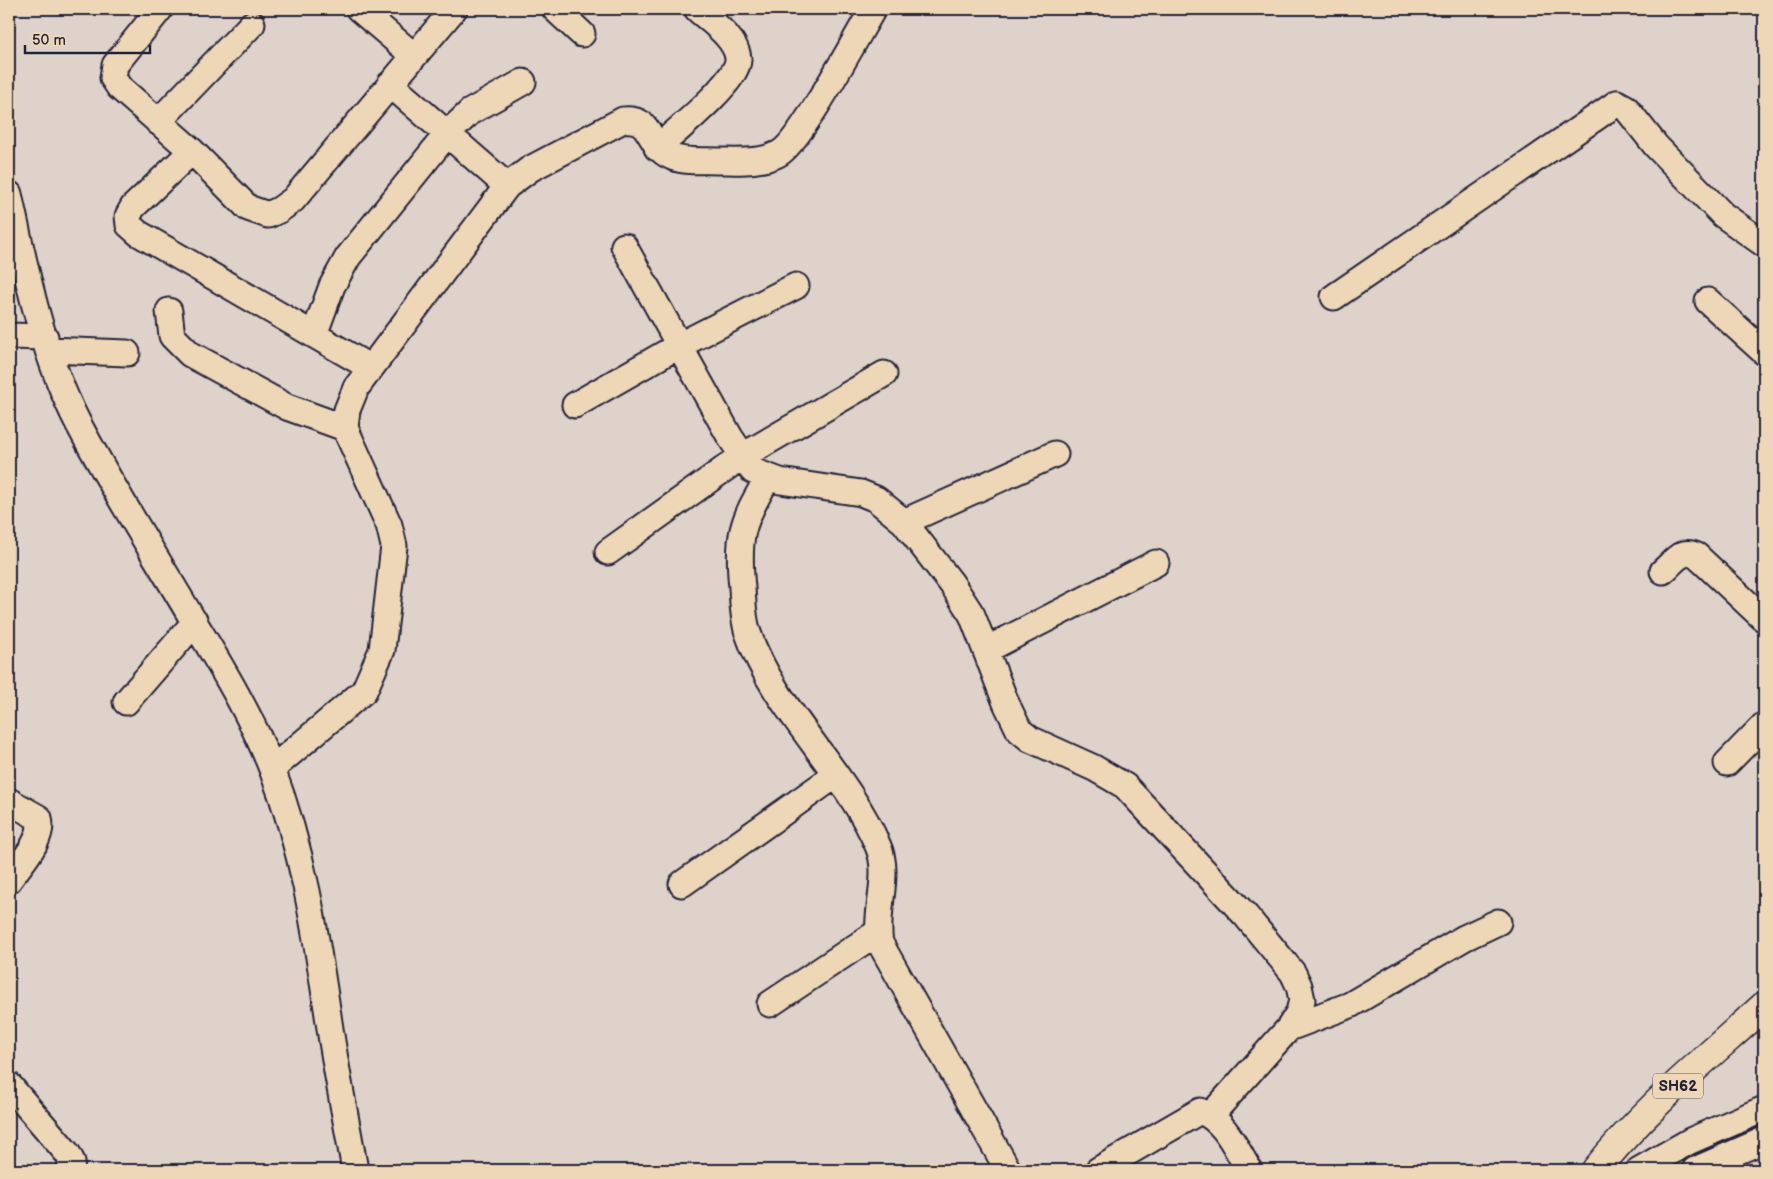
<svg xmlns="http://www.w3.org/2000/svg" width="1773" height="1179" font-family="'Balsamiq Sans',sans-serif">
<rect width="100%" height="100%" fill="#ded2ca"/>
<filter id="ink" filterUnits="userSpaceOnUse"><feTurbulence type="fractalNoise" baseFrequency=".02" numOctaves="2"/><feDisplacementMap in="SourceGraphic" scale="10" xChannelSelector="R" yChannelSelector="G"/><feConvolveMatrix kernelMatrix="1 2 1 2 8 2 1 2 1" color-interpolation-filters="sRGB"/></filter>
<g filter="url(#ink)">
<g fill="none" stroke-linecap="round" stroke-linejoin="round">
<g stroke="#22223b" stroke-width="29">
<path id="minor" d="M160,9L115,65L113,78L119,87L192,151L248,208L268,215L279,210L293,200L454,9
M359,9L414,56
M555,9L582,34
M390,84L507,186
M158,122L252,24
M657,148C674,133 741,79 738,58C736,38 710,21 697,9
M192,151L133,207L128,216L129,225L138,233L371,368
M9,194C26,272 42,354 79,425C115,493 157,558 196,625C224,671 252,718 272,769C306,858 317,943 331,1035C338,1080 347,1125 355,1170
M624,246L730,437L753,471L780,481L861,493L876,499L904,522L952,584L972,615L1006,703L1019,730L1030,739L1094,768L1125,786L1246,916L1293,973L1299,986L1302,1000L1299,1012L1289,1028L1211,1115
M1334,297L1617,103L1626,108L1656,146L1723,215L1764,244
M1708,301L1764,352
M169,311L172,336L190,354L287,407L345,428
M314,335L332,286L348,257L447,134L470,112L523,82
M9,336L45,337
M49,350L127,353
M575,405L678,346L796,286
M768,478C741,522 737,537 742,588C743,603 743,619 748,633C773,708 847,772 878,846C891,875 874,910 880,943L1008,1170
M904,522L1055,454
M608,552L741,457L884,374
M1663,571C1675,561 1681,548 1697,556L1764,619
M986,650L1156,563
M126,702L195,622
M1727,763L1764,725
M272,769L364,691L382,650L394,546L389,525L345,428L347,410L356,388L507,186L530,169L623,120C653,116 647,146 670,156C684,163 703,160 718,161C738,161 760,163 778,154C799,145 858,34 873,9
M9,801L39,818C45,839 20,864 9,880
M682,884L836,775
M770,1004L878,932
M1289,1028L1350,1005L1464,938L1498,922
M9,1085L68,1154L72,1162L70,1170
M1098,1170L1200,1111C1225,1120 1236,1149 1249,1170
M1639,1170L1690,1141L1764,1109
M1695,1170L1764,1140"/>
</g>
<g stroke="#22223b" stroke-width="31">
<path id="major" d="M1596,1170C1644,1109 1707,1058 1764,1006"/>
</g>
<use href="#minor" stroke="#edd7b6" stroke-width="25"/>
<use href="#major" stroke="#edd7b6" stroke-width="28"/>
</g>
</g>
<g text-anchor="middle" stroke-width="4.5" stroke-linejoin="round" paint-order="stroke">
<rect fill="#edd7b6" stroke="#5f5860" stroke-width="1" x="1653" y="1073.5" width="50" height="25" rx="4"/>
<g font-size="15" font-weight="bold" fill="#22223b">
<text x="1678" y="1091">SH62</text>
</g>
</g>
<rect width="1773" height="1179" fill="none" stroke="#edd7b6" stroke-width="30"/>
<rect x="15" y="15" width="1743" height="1149" fill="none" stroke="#22223b" stroke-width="2" filter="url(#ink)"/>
<path d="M25 45v8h125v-8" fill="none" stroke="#22223b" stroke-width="2.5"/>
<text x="32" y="45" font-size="15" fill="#22223b" stroke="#edd7b6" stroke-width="4" paint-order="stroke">50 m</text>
</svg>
